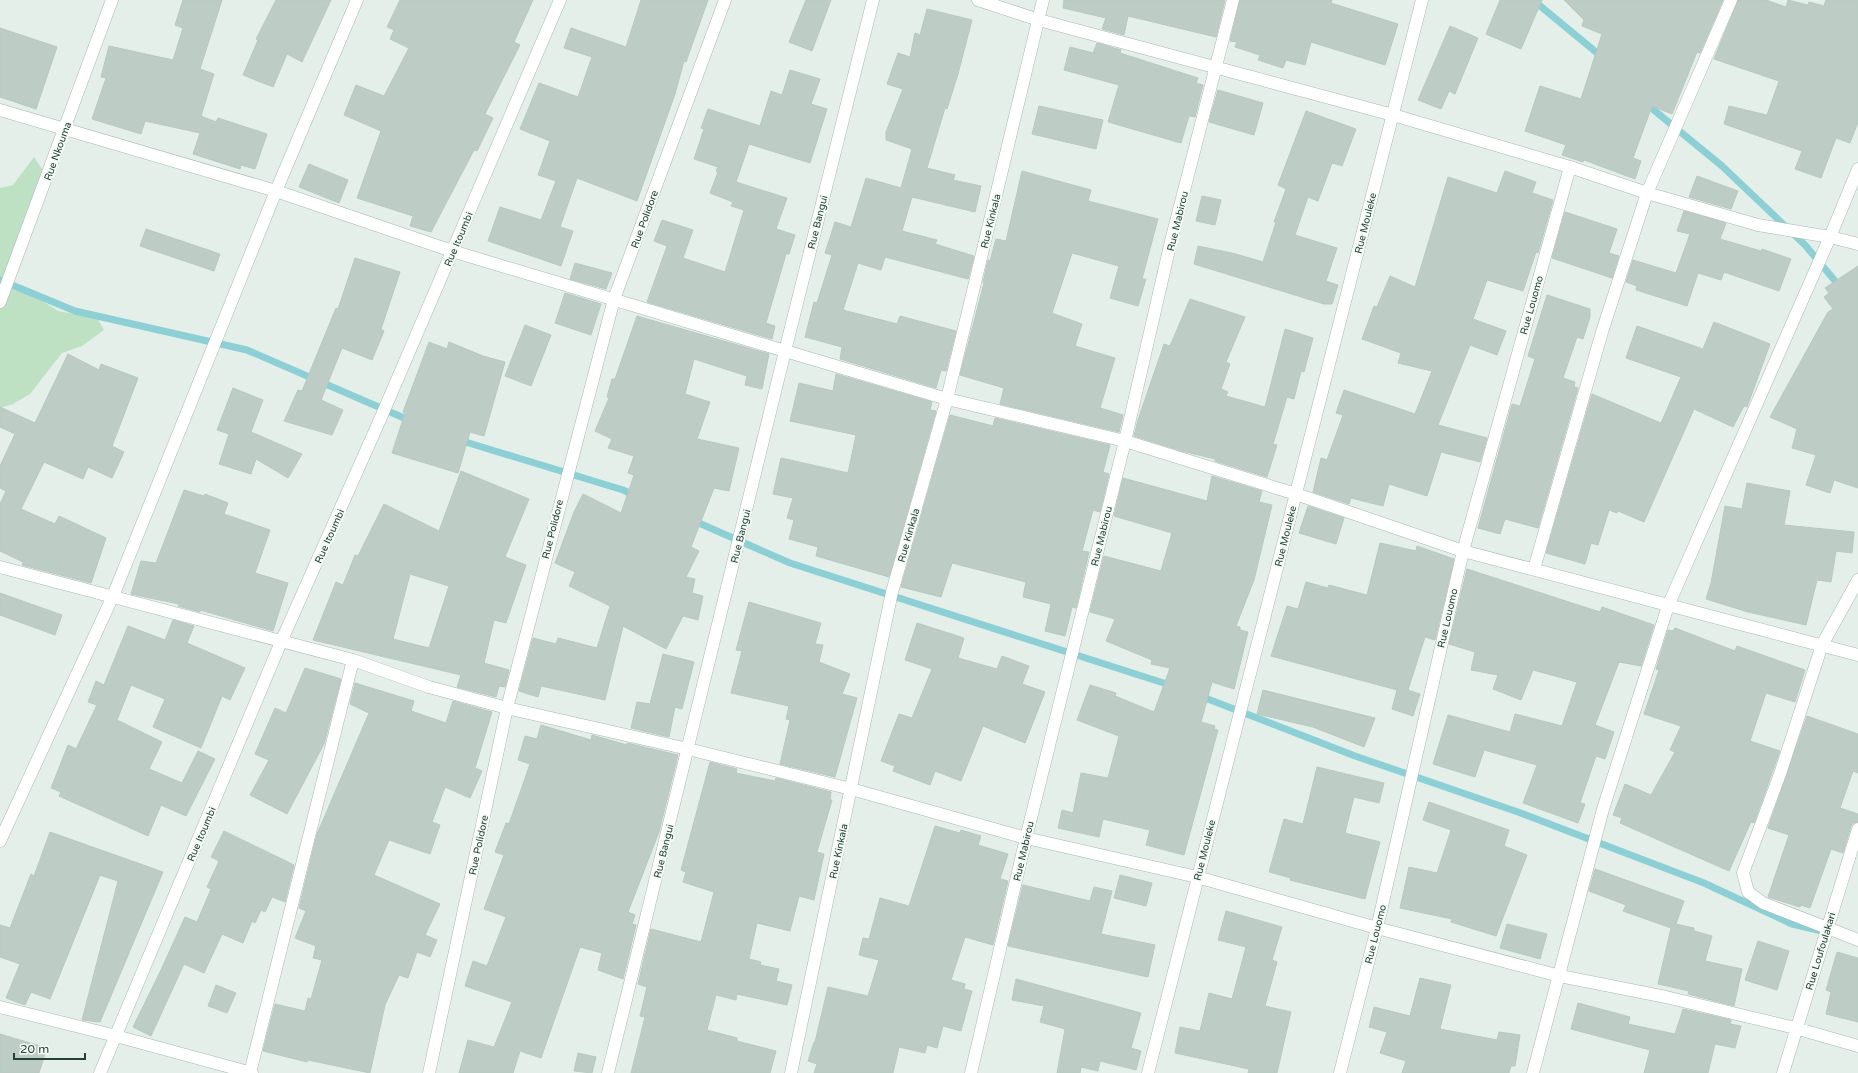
<svg xmlns="http://www.w3.org/2000/svg" width="1858" height="1073" font-family="'Varela Round',sans-serif">
<rect width="100%" height="100%" fill="#e5efea"/>
<path fill="#bee1c4" d="M34,157L42,169L37,213L3,276L58,311L97,318L104,330L82,346L62,353L30,394L13,404L0,408V188L13,185Z"/>
<g fill="none" stroke-linecap="round" stroke-linejoin="round">
<path stroke="#8cd0d5" stroke-width="7" d="M1533,0L1602,57
M1644,102L1722,166L1805,245L1841,288
M0,280L75,311L247,350L411,421
M459,440L623,490L636,496
M692,520L790,563L1173,686
M1200,696L1355,756L1518,812L1704,883L1792,924L1822,931"/>
</g>
<path fill="#bdcdc5" stroke="#b7c9c0" fill-rule="evenodd" d="M183,0H222L200,69L214,74L201,116L216,122L218,118L267,134L255,169L241,165L240,169L193,154L200,133L145,121L141,134L92,119L106,78L101,77L109,46L173,60L183,28L175,25Z
M276,0H331L302,62L287,54L273,87L243,75L258,40L256,39Z
M400,0H533L514,42L520,45L485,114L493,118L477,151L474,150L431,232L410,226L413,216L357,198L381,131L344,115L356,85L384,96L409,48L390,39L394,30L387,27Z
M641,0H708L686,62L684,61L675,94L637,201L577,178L560,227L573,231L561,266L488,241L500,207L541,220L556,181L538,175L550,141L520,129L539,83L578,97L592,57L564,48L571,28L626,47Z
M806,0H831L812,51L789,42Z
M1064,0H1225L1216,37L1128,16L1124,35L1102,29L1106,18L1063,8Z
M1240,0H1332L1331,3L1398,24L1385,65L1311,42L1305,65L1286,60L1283,68L1258,60L1260,55L1235,47L1237,42L1230,41Z
M1500,0H1542L1521,49L1486,34Z
M1564,0H1723L1700,53L1697,52L1672,114L1652,106L1633,158L1641,161L1635,179L1584,160L1583,162L1562,155L1566,145L1525,131L1540,86L1581,99L1602,34L1582,26L1584,20Z
M1738,0H1766L1786,7L1788,0L1808,5L1809,2L1824,6L1826,0H1858V122L1850,143L1836,138L1821,178L1795,169L1802,151L1724,124L1729,106L1767,115L1779,81L1714,59Z
M927,9L972,20L958,74L947,109L945,108L927,168L955,175L953,180L981,186L975,212L912,197L902,231L937,240L935,244L974,256L968,279L885,257L881,270L858,263L843,310L897,324L900,316L956,331L946,371L941,370L936,388L840,359L842,347L805,337L814,302L817,303L832,255L825,253L835,222L851,227L866,178L901,188L912,149L886,140V132L903,89L887,84L898,53L910,57L915,33L920,35Z
M1450,26L1478,38L1455,94L1449,91L1441,109L1418,100Z
M0,28L57,47L36,109L0,97Z
M1097,43L1121,50L1120,53L1198,78L1196,83L1203,85L1195,117L1189,116L1181,143L1108,122L1119,85L1064,70L1070,47L1093,53Z
M790,70L820,79L811,104L827,109L810,163L749,144L736,182L787,198L776,229L795,235L789,254H786L766,323L775,326L772,339L647,302L667,246L654,241L662,220L693,230L683,258L725,272L744,210L731,206L733,202L710,193L718,172L716,171L718,167L694,159L704,129L701,128L708,109L760,126L771,91L782,95Z
M1218,90L1263,103L1254,135L1209,122Z
M1039,106L1103,120L1096,149L1032,134Z
M1306,111L1356,129L1342,166L1332,163L1318,201L1308,197L1295,235L1337,248L1326,281L1338,285L1332,304H1324L1194,264L1198,246L1236,254L1263,262L1276,222H1274L1286,189L1278,185Z
M309,164L348,180L339,203L299,187Z
M1022,171L1091,190L1088,201L1158,219L1142,279H1146L1138,306L1110,298L1119,266L1072,253L1052,313L1082,324L1075,346L1115,358L1100,408L1123,415L1119,432L1000,404L1004,388L960,375L984,283L983,282L988,260L990,261L996,239L1006,241Z
M1505,171L1536,182L1532,193L1553,200L1538,253L1536,252L1523,291L1487,280L1473,319L1506,331L1497,355L1470,345L1438,425L1487,438L1480,462L1441,452L1427,496L1389,484L1383,506L1351,498L1349,504L1313,492L1321,458L1327,460L1343,415L1336,413L1344,390L1415,414L1432,371L1398,363L1401,353L1362,339L1374,306L1377,307L1390,276L1415,287L1448,177L1497,193Z
M1697,176L1738,191L1731,209L1689,197Z
M1202,196L1221,200L1215,225L1196,221Z
M1684,211L1726,223L1720,239L1761,251L1762,249L1791,259L1779,291L1724,272L1721,280L1698,273L1687,306L1636,290L1637,286L1626,282L1633,260L1676,273L1690,234L1677,231Z
M1565,212L1617,229L1609,253L1619,256L1612,278L1552,258Z
M146,229L220,254L214,271L140,246Z
M355,258L400,272L381,329L384,331L372,360L342,348L321,400L343,410L332,435L284,421L298,390L302,391L336,308L338,309Z
M575,263L612,273L606,289L570,279Z
M1858,266V488L1834,480L1830,493L1806,485L1816,455L1792,448L1797,429L1770,417L1828,312L1833,309L1824,297L1829,293L1825,288Z
M565,293L601,304L591,335L555,323Z
M1547,295L1590,309V317L1583,339L1577,337L1563,378L1575,382L1574,387L1578,388L1538,528L1505,519L1500,534L1478,528L1512,404L1520,406L1535,359L1528,356Z
M1190,299L1245,317L1226,362L1230,364L1221,389L1228,392L1226,396L1265,407L1285,329L1313,338L1304,372L1301,371L1294,399L1287,397L1273,444L1277,445L1267,477L1215,461V459L1182,451L1134,436L1138,420L1164,344L1170,346Z
M637,316L769,354L762,389L745,385L747,376L694,359L685,394L710,402L697,439L739,448L729,491L714,488L691,547L699,551L686,577L695,579L692,593L703,596L698,620L683,616L666,649L623,626L605,700L541,686L538,697L519,691L533,638L556,644L558,638L597,648L610,606L569,586L575,572L555,563L574,512L583,494L621,513L634,475L628,473L634,456L608,448L612,439L595,431L609,398L607,397L612,379H615Z
M1714,322L1770,344L1747,407L1744,406L1733,427L1694,409L1644,522L1618,511L1617,513L1609,510L1598,545L1591,543L1585,564L1546,553L1592,394L1661,423L1681,377L1626,358L1637,326L1703,349Z
M525,325L551,335L531,386L505,376Z
M429,342L447,349L449,342L483,356L505,362L484,436L470,432L458,473L392,453L405,413L403,412Z
M68,354L99,370L101,364L138,378L112,446L124,452L112,478L88,467L83,479L44,462L21,509L55,524L59,516L106,538L91,583L22,565L23,562L0,551V504L6,491L0,488V466L15,434L0,427V407L35,423Z
M836,374L932,402L930,410L936,411L889,577L816,556L818,547L789,539L794,520L787,518L793,498L773,494L781,458L848,473L856,435L790,421L799,383L833,391Z
M233,388L263,400L251,432L302,454L288,478L256,459L251,474L219,464L229,434L217,430Z
M950,415L993,426L995,418L1110,445L1103,472L1109,474L1100,512L1093,510L1082,551L1089,552L1076,608L1072,607L1065,636L1045,631L1051,604L1023,597L1026,582L952,563L941,597L901,587Z
M461,471L529,499L505,557L526,565L506,623L494,620L484,663L509,670L505,687L499,686L496,697L457,687L461,675L313,640L336,582L343,585L355,555L358,556L384,504L439,531ZM410,574L449,586L429,648L393,639Z
M1212,476L1262,491L1259,502L1272,505L1254,580L1236,626L1240,627V630L1248,632L1234,689L1212,682L1201,722L1215,726L1214,729L1218,730L1184,855L1146,845L1150,830L1103,819L1099,837L1058,828L1062,810L1073,813L1081,773L1108,778L1119,736L1077,720L1090,685L1116,693L1115,696L1154,712L1170,668L1151,664L1152,660L1106,641L1115,619L1090,612L1104,556L1161,571L1172,533L1114,516L1123,478L1207,501Z
M1747,483L1790,491L1784,525L1854,532L1852,553L1836,551L1831,582L1817,580L1806,625L1748,612L1706,599L1711,583L1725,506L1742,509Z
M184,490L204,496L205,494L228,503L224,514L270,530L255,573L288,583L273,631L200,610V612L178,606L179,604L131,594L141,561L156,563Z
M1308,506L1344,518L1336,544L1299,533Z
M1380,543L1416,551L1417,546L1454,559L1435,640L1425,637L1408,690L1420,694L1413,716L1392,709L1397,690L1271,656L1287,606L1298,609L1306,582L1328,588L1329,585L1367,595Z
M1467,569L1600,612L1602,607L1654,625L1641,666L1619,662L1595,725L1614,732L1605,759L1596,756L1580,803L1585,804L1578,823L1523,803L1537,765L1484,750L1475,777L1433,764L1448,715L1510,732L1515,714L1562,726L1577,682L1533,670L1521,700L1493,689L1498,675L1471,670L1475,652L1449,644Z
M0,593L62,615L55,635L0,615Z
M749,602L821,623L815,644L823,645L819,662L850,674L842,694L857,698L835,777L780,764L790,720L786,719L789,706L731,693L742,651L736,650Z
M173,620L194,626L187,643L245,668L230,700L222,696L201,748L153,727L165,699L131,685L117,720L162,742L149,769L182,783L198,751L215,759L186,816L161,805L148,836L59,796L61,792L51,788L68,745L76,749L97,705L88,702L96,681L104,685L128,626L165,640Z
M917,623L964,638L958,658L997,669L1002,656L1029,666L1022,684L1045,692L1025,743L983,726L961,781L935,771L930,785L893,771L895,766L881,761L899,714L912,718L932,669L905,660Z
M1675,628L1735,651L1737,646L1805,670L1795,702L1766,693L1750,741L1780,751L1754,823L1751,822L1729,871L1620,823L1622,818L1613,815L1625,784L1651,795L1675,752L1670,750L1681,726L1644,714L1659,670L1656,669L1668,630L1673,631Z
M663,654L694,662L682,709L675,707L669,737L631,728L637,702L650,704Z
M305,668L341,679L324,744L287,814L250,795L269,760L255,754L275,708L286,713Z
M355,683L414,701L411,711L446,723L453,701L492,712L475,768L482,771L470,798L445,787L432,822L440,825L430,854L389,840L374,875L440,904L425,935L437,940L430,957L417,952L408,978L399,975L385,1005L370,1073L308,1060L307,1062L263,1051L275,1004L305,1011L308,998L311,999L322,960L313,958L316,946L295,938L306,911L299,908L317,834L369,713L350,704Z
M1263,690L1375,718L1364,747L1313,727L1257,714Z
M1807,716L1858,734V773L1853,771L1840,808L1858,814V822L1853,823L1851,826L1843,853L1831,849L1810,908L1801,905L1800,907L1768,897L1789,835L1768,828Z
M541,725L591,740L592,735L627,745V743L678,755L659,832L628,912L635,915L632,924L636,925L623,979L598,970L602,953L580,947L541,1058L520,1051L513,1073H459L468,1040L494,1047L512,1002L465,986L473,961L487,966L506,917L484,909L504,855L495,852L506,823L509,824L530,764L518,760L525,736L537,739Z
M710,762L737,769L736,773L775,781L776,778L831,792L830,800H832L817,852L824,854L814,900L799,896L790,931L757,923L749,959L761,962L760,965L779,969L776,981L792,985L787,1005L737,994L736,1000L716,995L707,1030L737,1038V1041L776,1051L770,1073H631L645,1017L640,1016L647,987L638,984L651,929L701,942L714,892L683,882L686,872L681,870Z
M1317,767L1384,783L1379,803L1354,797L1345,833L1380,842L1365,899L1290,880L1291,878L1269,872L1284,819L1303,824Z
M1429,802L1509,830L1504,846L1527,855L1496,936L1451,922L1452,919L1400,908L1409,867L1437,873L1451,830L1423,820Z
M935,826L960,833L961,830L981,836L978,845L1008,854L1000,879L1008,881L993,945L965,937L951,980L965,984L964,989L972,991L961,1031L943,1026L937,1048L927,1045L925,1053L899,1047L893,1073H814L817,1064L808,1061L814,1042H815L828,987L868,996L879,960L859,955L863,938L869,939L880,898L909,906Z
M224,831L294,865L285,902L272,897L265,912L261,910L255,923L252,921L243,943L222,934L204,973L184,964L151,1036L133,1027L161,970L185,917L197,922L211,889L207,887L219,861L211,857Z
M50,832L163,872L100,1022L82,1020L118,881L100,875L50,999L31,992L25,1005L6,998L20,964L0,957V925L10,928L31,874L34,876Z
M1595,869L1684,901L1676,924L1694,928V931L1712,936L1705,961L1742,969L1734,1006L1688,994L1689,991L1658,984L1671,928L1623,911L1626,905L1589,891Z
M1120,875L1152,883L1146,906L1114,898Z
M1023,885L1090,901L1094,887L1112,891L1101,934L1155,945L1148,977L1008,946Z
M1226,911L1282,927L1272,960L1277,962L1265,1006L1291,1012L1277,1073H1248L1249,1069L1175,1053L1180,1027L1200,1031L1209,993L1232,999L1246,947L1218,940Z
M1507,924L1547,934L1540,959L1500,948Z
M1758,941L1789,951L1777,990L1745,980Z
M1837,952L1858,958V1022L1826,1014L1831,992L1826,990Z
M1420,978L1451,985L1440,1029L1497,1040L1499,1032L1520,1035L1515,1066H1511L1509,1073H1402L1406,1061L1380,1053L1387,1032L1369,1027L1374,1007L1410,1016Z
M1016,979L1141,1013L1131,1048L1141,1051L1136,1070L1100,1061L1098,1071L1081,1067L1080,1073H1057L1065,1029L1040,1022L1044,1006L1012,1000Z
M216,985L236,993L227,1013L208,1006Z
M1578,1003L1630,1017L1628,1024L1675,1034L1683,1009L1731,1020L1730,1024L1741,1026L1735,1048L1715,1044L1708,1073H1644L1650,1050L1571,1029Z
M0,1034L47,1048L39,1073H0Z
M578,1053L596,1057L592,1073L574,1071Z"/>
<g fill="none" stroke-linecap="round" stroke-linejoin="round">
<g stroke="#a7b8b1" stroke-width="13">
<path id="street" d="M978,0L1039,20L1393,115L1570,167L1647,193L1758,225L1830,237L1858,244
M0,110L276,191L452,251L785,351L947,399L1125,441L1296,494L1463,551L1858,655
M0,302L112,0
M0,567L353,660L429,687L507,708L688,749L851,789L1026,838L1197,877L1377,928L1560,976L1666,997L1795,1028L1858,1046
M1534,569L1602,332L1647,193L1731,0
M1858,580L1822,645L1780,774L1743,873L1748,892L1763,903L1858,940
M0,841L113,596L276,191L357,0
M0,1007L116,1036L252,1073
M250,1073L353,660
M429,1073L507,708L614,299L725,0
M608,1073L785,351L873,0
M791,1073L892,592L947,399L1043,0
M971,1073L1026,838L1125,441L1171,241L1233,0
M1148,1073L1422,0
M1340,1073L1377,928L1463,551L1570,167
M1533,1073L1603,809L1668,606L1830,237L1858,169
M1783,1073L1858,829"/>
</g>
<g stroke="#a3bbb1" stroke-width="13">
<path id="secondary" d="M100,1073L281,642L382,415L560,0"/>
</g>
<use href="#street" stroke="#fff" stroke-width="12"/>
<use href="#secondary" stroke="#fff" stroke-width="12"/>
</g>
<g text-anchor="middle" stroke-width="4" stroke-linejoin="round" paint-order="stroke">
<g font-size="10" fill="#234237" stroke="#f6fbf8">
<text transform="translate(57 151) rotate(-70)" y="4">Rue Nkouma</text>
<text transform="translate(644 219) rotate(-70)" y="4">Rue Polidore</text>
<text transform="translate(990 221) rotate(-76)" y="4">Rue Kinkala</text>
<text transform="translate(1177 221) rotate(-76)" y="4">Rue Mabirou</text>
<text transform="translate(817 222) rotate(-76)" y="4">Rue Bangui</text>
<text transform="translate(1365 223) rotate(-76)" y="4">Rue Mouleke</text>
<text transform="translate(458 239) rotate(-67)" y="4">Rue Itoumbi</text>
<text transform="translate(1531 305) rotate(-74)" y="4">Rue Louomo</text>
<text transform="translate(552 529) rotate(-76)" y="4">Rue Polidore</text>
<text transform="translate(908 535) rotate(-74)" y="4">Rue Kinkala</text>
<text transform="translate(329 536) rotate(-66)" y="4">Rue Itoumbi</text>
<text transform="translate(740 536) rotate(-76)" y="4">Rue Bangui</text>
<text transform="translate(1101 536) rotate(-76)" y="4">Rue Mabirou</text>
<text transform="translate(1285 536) rotate(-76)" y="4">Rue Mouleke</text>
<text transform="translate(1447 618) rotate(-77)" y="4">Rue Louomo</text>
<text transform="translate(201 834) rotate(-67)" y="4">Rue Itoumbi</text>
<text transform="translate(478 845) rotate(-78)" y="4">Rue Polidore</text>
<text transform="translate(1204 850) rotate(-76)" y="4">Rue Mouleke</text>
<text transform="translate(663 851) rotate(-76)" y="4">Rue Bangui</text>
<text transform="translate(838 851) rotate(-78)" y="4">Rue Kinkala</text>
<text transform="translate(1023 851) rotate(-77)" y="4">Rue Mabirou</text>
<text transform="translate(1375 934) rotate(-76)" y="4">Rue Louomo</text>
<text transform="translate(1820 951) rotate(-73)" y="4">Rue Loufoulakari</text>
</g>
</g>
<path d="M14 1053v6h71v-6" fill="none" stroke="#234237" stroke-width="2"/>
<text x="20" y="1053" font-size="12" fill="#234237" stroke="#f6fbf8" stroke-width="3" paint-order="stroke">20 m</text>
</svg>
